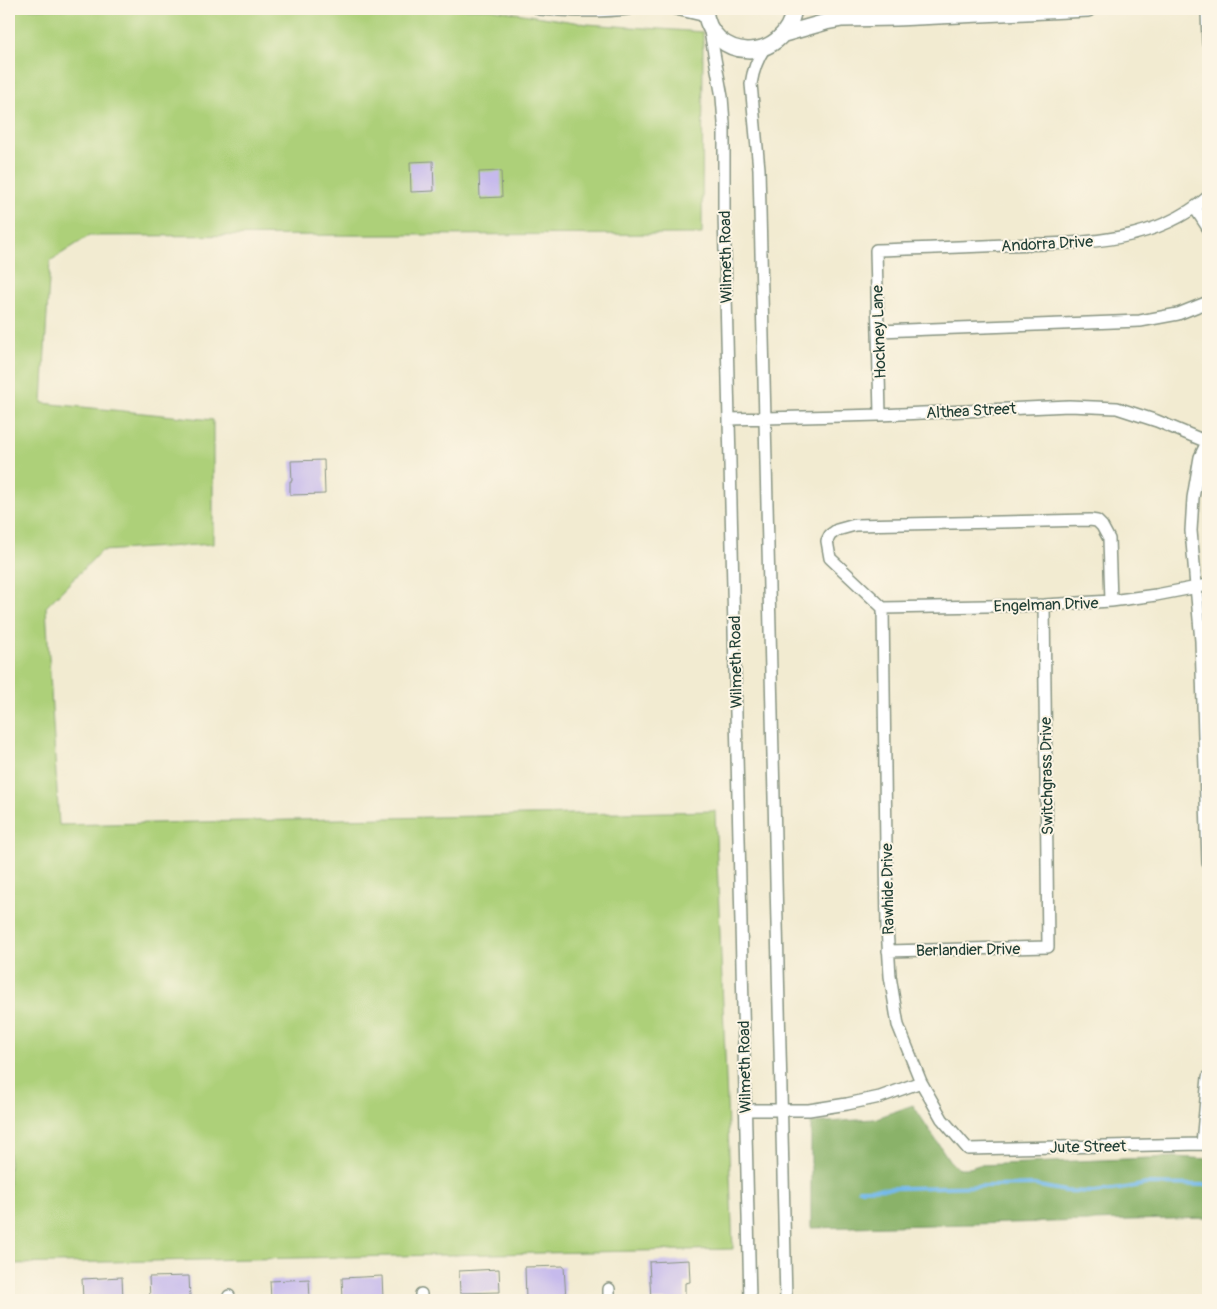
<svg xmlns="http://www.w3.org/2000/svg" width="1217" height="1309" font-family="Pangolin,sans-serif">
<rect width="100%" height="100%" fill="#fcf5e5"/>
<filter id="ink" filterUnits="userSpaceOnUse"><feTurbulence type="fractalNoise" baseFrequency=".02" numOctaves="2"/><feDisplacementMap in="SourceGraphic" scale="10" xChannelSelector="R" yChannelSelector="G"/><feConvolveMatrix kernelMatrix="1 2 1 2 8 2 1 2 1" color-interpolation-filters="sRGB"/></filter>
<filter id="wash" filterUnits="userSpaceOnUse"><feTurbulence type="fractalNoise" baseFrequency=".0096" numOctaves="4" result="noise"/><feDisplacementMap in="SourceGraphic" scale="20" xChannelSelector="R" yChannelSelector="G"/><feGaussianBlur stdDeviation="1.12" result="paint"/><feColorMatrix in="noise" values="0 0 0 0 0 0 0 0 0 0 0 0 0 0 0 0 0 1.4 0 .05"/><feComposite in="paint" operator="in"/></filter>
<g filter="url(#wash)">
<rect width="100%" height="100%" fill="#f2ebd1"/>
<path fill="#add079" stroke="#668656" d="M9,9H490L587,24L703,32L702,234L89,236L50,261L42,403L213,420V544L101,551L46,607L59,825L715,811L733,1249L9,1264Z"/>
<path fill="#8ab269" stroke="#54784e" d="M913,1105L949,1160L957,1168H970L979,1165L1175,1157L1208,1159V1218L811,1228V1123L874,1119Z"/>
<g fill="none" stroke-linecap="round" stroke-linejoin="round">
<path stroke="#75baec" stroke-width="4" d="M859,1189L1034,1185L1065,1191L1093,1192L1120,1189L1146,1184L1208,1185"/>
</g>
<g id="blocks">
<path fill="#c6baec" d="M433,161L434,191L411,192L410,162Z
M501,171L502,197L480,198L479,172Z
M324,460L325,494L290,495V481H292L291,461Z
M689,1260L690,1282L685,1283V1300H651L649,1262Z
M564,1266L566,1300H526L525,1267Z
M499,1269L500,1292L460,1293L459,1271Z
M189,1276L190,1298L150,1300L149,1277Z
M382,1276L383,1299L343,1300L342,1278Z
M122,1277L123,1300H83L82,1279Z
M309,1279L310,1300H271L270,1281Z"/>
</g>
</g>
<g filter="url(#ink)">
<use href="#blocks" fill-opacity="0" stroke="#889482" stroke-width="1"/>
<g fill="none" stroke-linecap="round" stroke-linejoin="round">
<g stroke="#889482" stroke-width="14">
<path id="minor" d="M539,9C569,11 599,12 628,9
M676,9L706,16
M1207,9L1208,43
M709,26L722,97L724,123V211L750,1300
M765,47C757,59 753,70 751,84L759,169L786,1300
M1195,208L1208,228
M879,331L1140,321L1178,314L1208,302
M880,415L876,250C919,249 962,247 1005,245C1076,243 1151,246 1208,197
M729,419L880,415L1069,406L1117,408L1157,421L1207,442
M1208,440L1200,457L1193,498L1191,531L1201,641L1208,863
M883,608L887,928L890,976L898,1025L921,1082L942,1119L968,1149L1202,1144L1208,1145
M883,608L830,558L827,541L830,535L837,530L855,525L1090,520L1097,521L1102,526L1109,539L1111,601
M883,608L1044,605L1111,601L1156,595L1208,585
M888,951L1048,947L1044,605
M745,1110H809L847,1104L880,1097L921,1082
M1202,1144L1208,1077
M609,1289V1300
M421,1294V1300
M229,1296V1300"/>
</g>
<g stroke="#889482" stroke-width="18">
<path id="major" d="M705,9C709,61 784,66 794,9
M784,34L826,22L842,19L896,18L1088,9"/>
</g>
<use href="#minor" stroke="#fff" stroke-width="11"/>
<use href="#major" stroke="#fff" stroke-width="15"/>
</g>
</g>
<g text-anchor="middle" stroke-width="4" stroke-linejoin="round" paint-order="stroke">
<g font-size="16" fill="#1f3d34" stroke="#fcf5e5">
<text transform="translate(1047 243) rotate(-3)" y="6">Andorra Drive</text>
<text transform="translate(725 257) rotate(-91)" y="6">Wilmeth Road</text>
<text transform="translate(878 332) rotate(-92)" y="6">Hockney Lane</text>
<text transform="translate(971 410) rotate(-3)" y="6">Althea Street</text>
<text transform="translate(1046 604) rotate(-2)" y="6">Engelman Drive</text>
<text transform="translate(735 662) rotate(-91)" y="6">Wilmeth Road</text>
<text transform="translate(1046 776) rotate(-91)" y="6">Switchgrass Drive</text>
<text transform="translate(887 889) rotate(-91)" y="6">Rawhide Drive</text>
<text transform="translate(968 949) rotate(-1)" y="6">Berlandier Drive</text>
<text transform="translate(744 1067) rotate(-91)" y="6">Wilmeth Road</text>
<text transform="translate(1088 1146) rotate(-1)" y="6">Jute Street</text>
</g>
</g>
<rect width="1217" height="1309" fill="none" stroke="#fcf5e5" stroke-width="30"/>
</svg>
